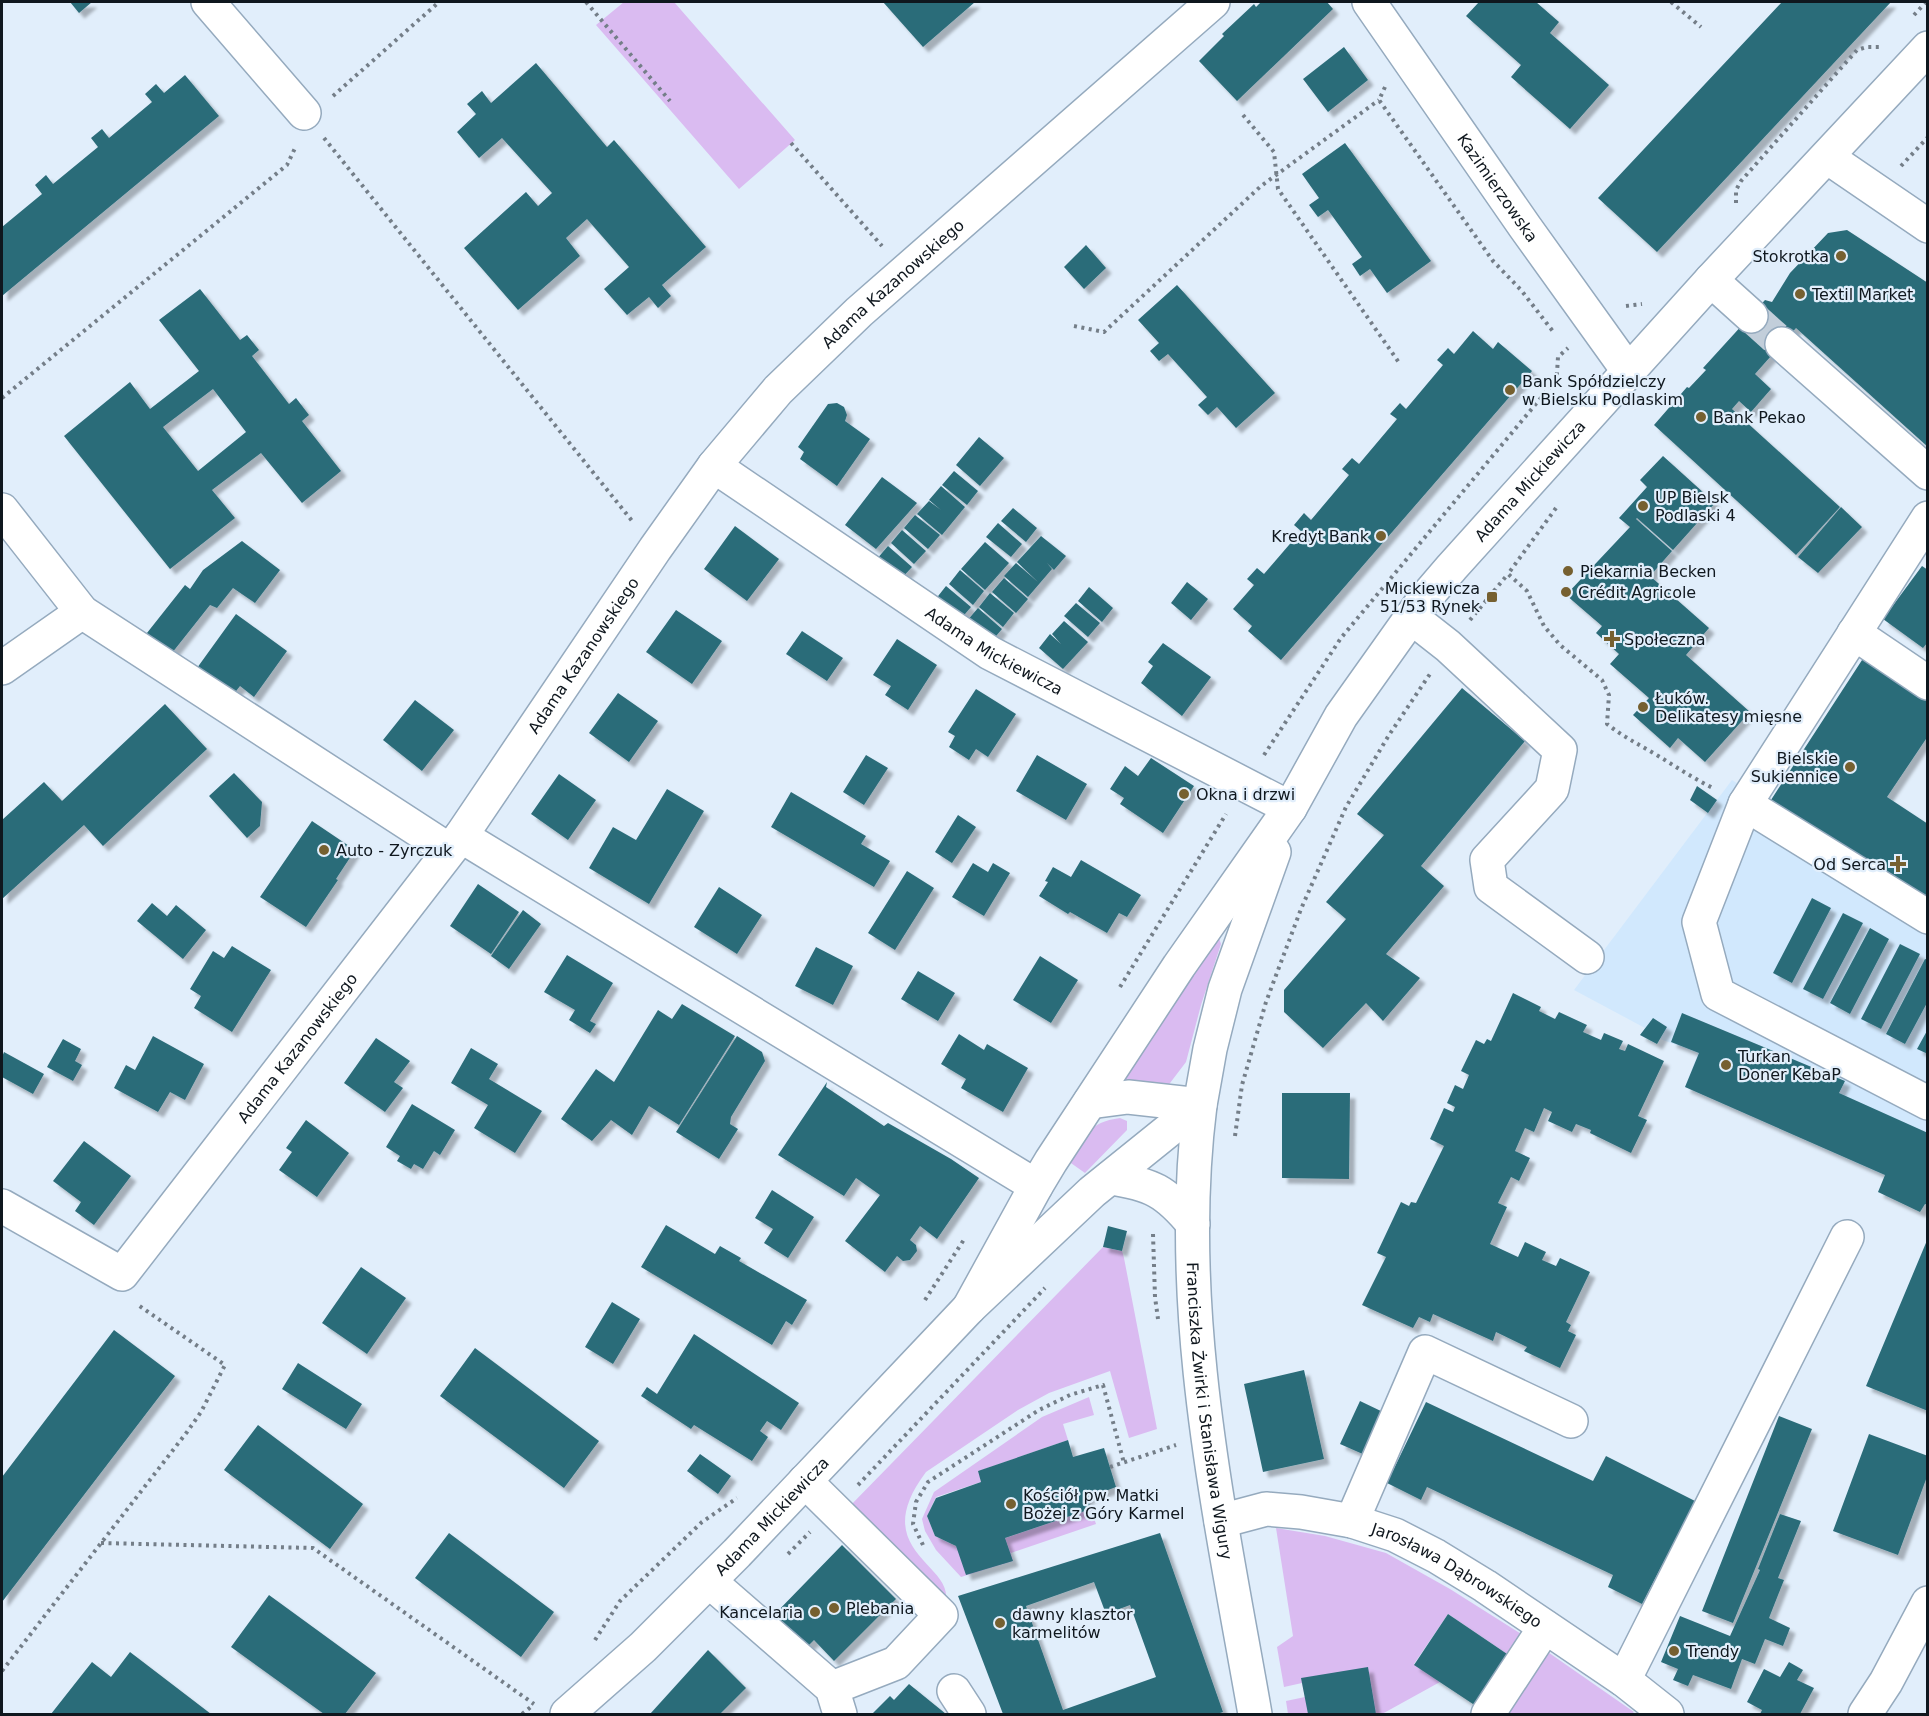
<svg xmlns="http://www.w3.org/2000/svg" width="1929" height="1716" font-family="'DejaVu Sans',sans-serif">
<defs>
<filter id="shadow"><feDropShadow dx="5.5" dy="5.5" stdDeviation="1.5" flood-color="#0004"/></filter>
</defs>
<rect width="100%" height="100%" fill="#e1eefb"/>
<path fill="#d1e8fd" d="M1732,780L1927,907V1194L1685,1087L1698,1053L1660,1039L1657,1044L1640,1035L1645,1028L1574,990Z"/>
<path fill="#dabbf1" d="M624,2H674L795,140L739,189L596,25Z
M1213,937L1219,938L1221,944L1201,1005L1186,1062L1167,1087L1123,1080Z
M1120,1118L1127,1121V1130L1085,1173L1068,1161C1085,1137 1088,1122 1120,1118Z
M1103,1247L1122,1251L1124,1258L1157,1429L1129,1438L1110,1371L1049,1393L1018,1410L926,1472C865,1553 958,1564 945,1604L848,1508Z
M1089,1397L1094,1415L1063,1424L1068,1440L979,1471L981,1482L936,1497L927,1516L935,1536L956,1546L1005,1538L1091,1509L1096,1524L1011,1553L1013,1561L961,1577L936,1550L925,1531L922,1519L934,1492L1042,1417Z
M1276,1528L1325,1536L1386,1553L1450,1589L1526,1637L1513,1658L1448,1614L1414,1664L1440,1682L1382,1714H1288L1286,1701L1305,1697L1302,1683L1284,1687L1277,1647L1293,1636Z
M1542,1648L1634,1712L1632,1714H1502Z"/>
<path fill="#2c6c79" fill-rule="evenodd" filter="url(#shadow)" d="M70,2H92L79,13Z
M883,2H975L923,47Z
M1261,2H1327L1333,9L1237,101L1199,61L1224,36L1222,34L1254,4L1256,7Z
M1479,2H1536L1559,22L1550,33L1609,85L1570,129L1511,77L1521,65L1466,16Z
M1782,2H1891L1657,252L1598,198Z
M1344,47L1368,80L1328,112L1303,79Z
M536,63L607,147L614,140L706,247L662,285L671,296L658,308L649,297L627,315L604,289L629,267L587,219L566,238L580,256L518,310L464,248L526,192L538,206L552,193L502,138L479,158L457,132L476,114L467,104L482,91L491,103Z
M185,75L219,116L2,296V227L42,194L35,185L46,175L53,184L98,147L91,138L102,129L109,138L152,102L145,94L156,84L164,93Z
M1345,143L1431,261L1387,293L1370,269L1360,276L1352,264L1362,257L1328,210L1318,217L1309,205L1319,198L1302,174Z
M1847,230L1928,283V447L1796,328L1755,374L1771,389L1751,412L1739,401L1732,409L1840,507L1796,555L1654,425L1687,387L1689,388L1706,370L1703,368L1765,300L1772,302L1790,273L1828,233Z
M1086,245L1106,268L1084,289L1064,267Z
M1177,285L1275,393L1236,428L1217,407L1208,415L1198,405L1207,397L1168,354L1159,361L1150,351L1159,343L1138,320Z
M200,289L240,340L247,335L259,350L252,356L289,404L296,398L309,415L302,421L341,471L302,503L261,453L212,490L235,518L170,569L64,436L130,382L150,409L199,371L159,320ZM213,389L246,432L198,471L163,427Z
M1473,331L1493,349L1498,342L1532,371L1281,660L1248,631L1252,626L1233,609L1254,585L1247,579L1257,568L1264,574L1301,531L1294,525L1304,513L1311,520L1349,475L1342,469L1352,458L1359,464L1397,419L1390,414L1400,403L1406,409L1443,365L1437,360L1448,348L1454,354Z
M837,403L844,407L847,415L845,421L870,439L837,486L800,459L804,452L798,447L828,404Z
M979,437L1004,458L980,486L956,465Z
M1663,456L1715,503L1673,550L1637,518L1636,519L1672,551L1650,576L1709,628L1686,655L1750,712L1705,762L1678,738L1670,748L1633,715L1649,698L1610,664L1619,654L1596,633L1602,626L1566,595L1630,527L1619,518L1647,487L1640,480Z
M954,471L978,491L967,505L942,485Z
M882,477L917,503L876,549L845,525Z
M941,486L965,507L942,535L917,514L929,501L941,510L929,500Z
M1841,507L1862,527L1818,573L1798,557Z
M1013,508L1037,528L1026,542L1001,521Z
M915,515L940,535L928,549L904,528Z
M998,523L1022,544L1011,557L986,537Z
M735,526L779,559L747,601L704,569Z
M902,530L926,551L914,564L891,543Z
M1041,536L1066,556L1054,570L1047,563L1052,569L1028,597L1004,576L1016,563L1038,582L1017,562Z
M242,541L280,570L255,603L233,588L217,608L210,605L168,658L143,638L185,585L190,589L203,570Z
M985,542L1009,563L985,590L961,569Z
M888,546L912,567L900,580L876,560Z
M1922,566L1928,570V642L1923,648L1883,619Z
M960,570L984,591L973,605L949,584Z
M1004,578L1028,599L1016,613L992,592Z
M1187,582L1208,599L1191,620L1171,603Z
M946,586L971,607L959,621L935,600Z
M1089,587L1113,608L1102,622L1078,601Z
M990,593L1014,613L1003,627L979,607Z
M1076,603L1100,623L1088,637L1064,616Z
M978,608L1002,629L991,642L966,622Z
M676,610L722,641L692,684L646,652Z
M236,614L287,651L254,697L240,686L233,695L197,668Z
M1064,621L1088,642L1063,669L1039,648L1050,634L1061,644L1052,634Z
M802,631L843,658L827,681L786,654Z
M897,639L937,665L908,710L885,695L891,686L873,675Z
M1163,643L1211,677L1182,716L1141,683L1153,666L1148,662Z
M1864,657L1928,699V736L1887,797L1928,824V907L1769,803Z
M1462,688L1525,741L1421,866L1444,886L1386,954L1420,978L1383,1021L1366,1003L1323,1048L1284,1012V990L1346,919L1326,902L1384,835L1357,814Z
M976,689L1016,714L988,757L976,749L969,760L949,747L955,736L948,732Z
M618,693L658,721L629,762L589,733Z
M415,700L454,730L422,771L383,740Z
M165,704L207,749L103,846L84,825L2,899V820L44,782L62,801Z
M866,755L888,768L864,805L843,792Z
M1037,755L1087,784L1066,820L1016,791Z
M1151,758L1194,786L1163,833L1120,804L1124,798L1110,789L1125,766L1138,776Z
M234,773L262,802L260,826L247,838L209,796Z
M559,774L596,800L568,840L531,814Z
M1697,786L1717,800L1708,813L1690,800Z
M667,789L704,811L649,904L589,868L613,827L636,840Z
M791,792L866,836L861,844L890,861L874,887L771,827Z
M958,815L976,827L952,863L935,852Z
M312,821L355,850L336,879L338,880L306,927L260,897Z
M1081,860L1141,895L1127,917L1119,913L1107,933L1070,912L1068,914L1039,896L1048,882L1045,881L1053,867L1071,877Z
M973,863L988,872L993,863L1010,873L984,916L952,897Z
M907,871L934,888L895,950L868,933Z
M478,884L519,912L491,954L450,926Z
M719,887L762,915L737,954L694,927Z
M1812,898L1831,908L1792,983L1773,973Z
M152,903L167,916L176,905L206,930L183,959L137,921Z
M523,910L541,924L509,969L491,956Z
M1843,913L1863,923L1823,999L1803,989Z
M1870,928L1889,939L1850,1014L1830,1003Z
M1900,944L1920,954L1881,1029L1861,1019Z
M232,946L271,970L232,1032L194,1008L201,996L190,989L213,951L224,958Z
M816,947L853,966L833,1005L795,986Z
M567,955L613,983L590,1021L596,1024L590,1033L569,1020L575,1010L544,992Z
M1040,956L1078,980L1051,1023L1013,1000Z
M1925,959L1928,960V1001L1905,1044L1886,1034Z
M918,971L955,993L938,1021L901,999Z
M1513,993L1541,1007L1539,1011L1555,1019L1559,1012L1587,1025L1583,1032L1601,1040L1604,1033L1623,1041L1619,1049L1625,1051L1628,1044L1664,1061L1638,1116L1647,1120L1631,1153L1590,1133L1591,1130L1576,1124L1572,1132L1548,1121L1552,1112L1544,1108L1534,1132L1525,1128L1515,1151L1530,1158L1519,1181L1511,1177L1498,1203L1507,1207L1490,1244L1518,1257L1525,1242L1546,1252L1542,1260L1556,1266L1560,1258L1590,1272L1566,1322L1571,1325L1568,1331L1576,1335L1560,1368L1524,1351L1527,1347L1496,1332L1493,1341L1433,1314L1430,1322L1419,1317L1413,1328L1362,1305L1386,1257L1377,1253L1401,1202L1409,1206L1411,1202L1416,1203L1444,1146L1430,1139L1444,1108L1453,1112L1455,1107L1447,1103L1455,1085L1463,1089L1469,1075L1461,1071L1476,1040L1484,1044L1487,1039L1491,1041Z
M682,1004L735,1036L679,1125L649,1106L632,1135L611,1120L592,1141L561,1119L596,1069L614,1082L658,1010L672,1019Z
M1682,1013L1845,1081L1839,1093L1928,1133V1205L1925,1204L1920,1212L1878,1192L1885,1175L1685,1087L1699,1053L1671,1042Z
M1653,1018L1667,1027L1657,1044L1640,1035Z
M1928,1029V1054L1917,1049Z
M959,1034L984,1050L987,1044L1028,1068L1003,1112L961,1088L966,1079L941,1064Z
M153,1036L204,1064L185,1100L170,1092L158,1112L114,1088L126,1065L135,1070Z
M737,1036L762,1052L765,1061L731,1117L730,1124L738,1129L719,1159L676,1132Z
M376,1038L410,1061L394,1082L403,1088L385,1112L344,1083Z
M63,1039L81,1049L75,1061L82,1065L73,1081L47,1067Z
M471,1048L498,1064L489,1079L542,1111L515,1153L474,1128L488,1105L451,1083Z
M4,1052L44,1074L33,1094L2,1077V1057Z
M827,1082L826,1087L884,1126L888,1123L951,1159L979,1178L937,1239L920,1226L910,1240L916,1245L917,1251L910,1260L903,1261L897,1256L885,1272L845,1241L880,1195L856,1178L844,1196L778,1155Z
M1282,1093H1350L1349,1179L1282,1178Z
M412,1104L455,1130L440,1155L434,1151L423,1169L414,1164L411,1169L397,1161L400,1156L386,1147Z
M306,1120L349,1153L317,1197L279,1170L292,1152L286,1148Z
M84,1141L131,1176L94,1225L75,1211L81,1202L53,1181Z
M772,1190L814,1217L788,1258L764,1243L773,1229L755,1218Z
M666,1225L715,1254L720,1246L741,1258L739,1261L807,1300L792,1325L786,1321L772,1345L641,1267Z
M1108,1226L1127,1231L1122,1251L1103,1247Z
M1928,1238V1411L1866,1386Z
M361,1267L406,1298L367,1354L322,1323Z
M612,1302L640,1319L613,1364L585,1347Z
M114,1330L175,1376L2,1602V1477Z
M694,1334L799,1403L781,1430L767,1421L760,1431L768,1437L752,1461L694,1425L691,1429L641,1396L647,1387L657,1394Z
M475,1348L599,1441L564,1488L440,1396Z
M298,1363L362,1404L346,1429L282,1389Z
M1304,1370L1324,1459L1263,1472L1244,1384Z
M1360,1401L1385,1413L1365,1455L1340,1444Z
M1426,1402L1593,1481L1606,1456L1695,1501L1642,1604L1608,1587L1613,1575L1427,1487L1421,1500L1387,1483Z
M1779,1416L1812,1429L1733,1623L1702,1611Z
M258,1425L363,1504L330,1549L224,1470Z
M1869,1434L1928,1456V1474L1898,1555L1833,1531Z
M1068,1440L1073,1457L1104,1448L1116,1487L1087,1498L1091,1509L1005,1538L1013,1561L966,1575L956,1546L935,1536L927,1516L936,1498L981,1482L978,1471Z
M700,1454L731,1476L718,1494L687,1471Z
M1780,1514L1801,1521L1778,1578L1784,1580L1769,1618L1790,1628L1783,1646L1765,1639L1755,1664L1742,1659L1731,1689L1693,1675L1688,1686L1673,1680L1678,1669L1661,1662L1680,1616L1730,1636L1760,1570L1758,1569Z
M449,1533L554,1612L521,1657L415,1578Z
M1160,1533L1223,1712L1217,1714H1003L958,1596ZM1094,1582L1106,1614L1130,1605L1156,1677L1063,1710L1026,1606Z
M842,1545L896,1599L834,1661L814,1640L805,1649L772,1617Z
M269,1595L376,1673L345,1714H324L231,1647Z
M1448,1614L1513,1658L1479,1708L1414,1665Z
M708,1650L746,1688L720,1714H650Z
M130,1652L211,1714H51L92,1662L111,1677Z
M1789,1662L1803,1670L1797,1680L1814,1688L1800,1714H1760L1762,1710L1747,1702L1764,1669L1780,1677Z
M1368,1667L1376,1714H1308L1301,1678Z
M909,1684L946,1714H872L890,1696L894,1700Z"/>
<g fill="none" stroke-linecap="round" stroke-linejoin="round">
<path stroke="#c2ceda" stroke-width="33" stroke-dasharray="33 16" stroke-linecap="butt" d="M1751,316L1782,344"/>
<g stroke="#95aabe" stroke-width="36">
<g id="minor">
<path d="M208,2L304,113"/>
<path id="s1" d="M1369,2L1525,227L1629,372"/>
<path d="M1827,157L1928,226"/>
<path d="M1711,280L1751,316"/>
<path d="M1782,344L1928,473"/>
<path id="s2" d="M714,466L990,653L1290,808"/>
<path d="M2,510L82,612L449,850"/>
<path d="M1411,617L1448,646L1560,750L1552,789L1487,860L1491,887L1587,957"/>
<path d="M1854,633L1928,683"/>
<path d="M2,668L82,612"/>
<path d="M1745,804L1928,518"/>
<path d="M461,836L1036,1186"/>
<path d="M1928,917L1745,804L1699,922L1718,994L1928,1103"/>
<path id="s3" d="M1090,1102L1128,1097L1200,1105C1174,1310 1220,1514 1255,1714"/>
<path d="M1110,1178C1151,1184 1166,1191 1193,1224"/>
<path id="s4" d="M2,1206L122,1274L461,836L655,549L714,466L778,390L859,312L1213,2"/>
<path d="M805,1481L941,1615L896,1663L832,1688"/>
<path id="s5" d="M1221,1521L1266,1509L1301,1512L1352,1521L1395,1535L1436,1556L1485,1586L1624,1680L1667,1714"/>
<path d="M1352,1521L1425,1352L1571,1421"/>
<path d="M709,1581L832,1688L840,1714"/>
<path d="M1624,1680L1847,1237"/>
<path d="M954,1691L969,1714"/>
<path d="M1488,1714L1545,1627"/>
<path d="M1865,1714L1886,1682L1928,1603"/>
</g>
</g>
<g stroke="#95aabe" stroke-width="36">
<g id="major">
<path id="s6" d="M969,1308L1036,1186L1051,1161L1179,966L1290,808L1341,716L1422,602L1452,567L1711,280L1928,48"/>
<path id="s7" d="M567,1714L643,1647L737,1553L969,1308L1092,1192L1200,1105L1210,1049L1225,989L1274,852"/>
</g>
</g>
<path stroke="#747e88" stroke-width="4" stroke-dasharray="3 4.5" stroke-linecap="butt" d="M586,2L670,101
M1671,2L1701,27
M1914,15L1926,2
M1385,87L1379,100L1493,261L1521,290L1555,334
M333,96L439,2
M1243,115L1274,152L1278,189L1400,364
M324,138L633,522
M791,143L882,246
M1901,166L1928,137
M1736,203V190L1741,181L1857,50L1867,47H1879
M1626,306L1642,304
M1074,326L1104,332L1261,186L1379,100
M2,398L287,165L296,146
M1556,508L1508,574L1527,591L1544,626L1560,645L1602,680L1609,695L1607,724C1622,736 1638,744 1655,754C1675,766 1694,779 1715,789
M1470,620L1508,574
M1264,755L1341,638L1550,387L1557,373L1558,357L1568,348
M1120,987L1226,814
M1235,1136L1242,1085L1266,1002L1301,909L1346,807L1389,735L1430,674
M1153,1234L1155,1297L1158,1319
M925,1300L965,1238
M1110,1467L1176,1445
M858,1485L1045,1288
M101,1543L313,1548L534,1704
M923,1545L913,1524L916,1502L928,1482L1039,1410L1070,1395L1103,1385L1124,1463
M788,1554L810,1532
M595,1640L620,1601L702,1522L737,1498
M2,1671L187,1432L201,1412L225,1365L138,1305
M522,1714L532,1706"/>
<use href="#minor" stroke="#fff" stroke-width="33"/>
<use href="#major" stroke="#fff" stroke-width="33"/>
</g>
<g fill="#766030" stroke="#e1eefb" stroke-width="2">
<circle cx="1841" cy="256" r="6"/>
<circle cx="1800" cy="294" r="6"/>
<circle cx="1510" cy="390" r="6"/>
<circle cx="1701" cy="417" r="6"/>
<circle cx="1643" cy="506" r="6"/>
<circle cx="1381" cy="536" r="6"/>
<circle cx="1568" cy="571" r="6"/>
<circle cx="1566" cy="592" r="6"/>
<rect x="1486" y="591" width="12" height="12" rx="3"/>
<path d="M1609 630h6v6h6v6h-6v6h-6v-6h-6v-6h6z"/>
<circle cx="1643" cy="707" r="6"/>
<circle cx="1850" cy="767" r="6"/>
<circle cx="1184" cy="794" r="6"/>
<circle cx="324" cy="850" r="6"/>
<path d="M1895 855h6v6h6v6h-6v6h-6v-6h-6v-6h6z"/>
<circle cx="1726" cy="1065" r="6"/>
<circle cx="1011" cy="1504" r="6"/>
<circle cx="834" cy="1608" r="6"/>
<circle cx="815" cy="1612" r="6"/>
<circle cx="1000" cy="1623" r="6"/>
<circle cx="1674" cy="1651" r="6"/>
</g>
<g text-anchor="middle" stroke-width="4.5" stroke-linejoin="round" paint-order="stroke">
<g font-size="16" fill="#0f171e" stroke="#e1eefb">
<text dy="6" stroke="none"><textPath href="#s1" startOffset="226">Kazimierzowska</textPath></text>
<text dy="6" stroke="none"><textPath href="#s4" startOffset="1396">Adama Kazanowskiego</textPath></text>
<text dy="6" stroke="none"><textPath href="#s6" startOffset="1002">Adama Mickiewicza</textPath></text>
<text dy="6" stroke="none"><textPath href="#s2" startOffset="336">Adama Mickiewicza</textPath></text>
<text dy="6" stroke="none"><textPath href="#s4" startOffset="910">Adama Kazanowskiego</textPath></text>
<text dy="6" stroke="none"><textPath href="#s4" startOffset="424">Adama Kazanowskiego</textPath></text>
<text dy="6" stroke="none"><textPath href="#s3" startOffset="418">Franciszka Żwirki i Stanisława Wigury</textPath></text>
<text dy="6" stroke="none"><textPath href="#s7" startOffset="285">Adama Mickiewicza</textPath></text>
<text dy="6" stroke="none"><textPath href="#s5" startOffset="252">Jarosława Dąbrowskiego</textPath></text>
</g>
<g font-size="16" fill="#0f171e" stroke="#e1eefb" text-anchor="start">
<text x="1829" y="262" text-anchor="end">Stokrotka</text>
<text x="1812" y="300">Textil Market</text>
<text x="1522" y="387">Bank Spółdzielczy<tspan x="1522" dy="18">w Bielsku Podlaskim</tspan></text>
<text x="1713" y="423">Bank Pekao</text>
<text x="1655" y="503">UP Bielsk<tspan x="1655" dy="18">Podlaski 4</tspan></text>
<text x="1369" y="542" text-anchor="end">Kredyt Bank</text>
<text x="1580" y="577">Piekarnia Becken</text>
<text x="1480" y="594" text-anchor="end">Mickiewicza<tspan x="1480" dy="18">51/53 Rynek</tspan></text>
<text x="1578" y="598">Crédit Agricole</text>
<text x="1624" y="645">Społeczna</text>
<text x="1655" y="704">Łuków.<tspan x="1655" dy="18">Delikatesy mięsne</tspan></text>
<text x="1838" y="764" text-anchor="end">Bielskie<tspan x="1838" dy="18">Sukiennice</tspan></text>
<text x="1196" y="800">Okna i drzwi</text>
<text x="336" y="856">Auto - Zyrczuk</text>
<text x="1886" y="870" text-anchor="end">Od Serca</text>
<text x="1738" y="1062">Turkan<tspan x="1738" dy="18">Doner KebaP</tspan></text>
<text x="1023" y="1501">Kościół pw. Matki<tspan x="1023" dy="18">Bożej z Góry Karmel</tspan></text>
<text x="846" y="1614">Plebania</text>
<text x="803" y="1618" text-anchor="end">Kancelaria</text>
<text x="1012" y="1620">dawny klasztor<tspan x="1012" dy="18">karmelitów</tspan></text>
<text x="1686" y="1657">Trendy</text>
</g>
</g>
<rect width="1929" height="1716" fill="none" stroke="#0f171e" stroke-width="6"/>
</svg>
